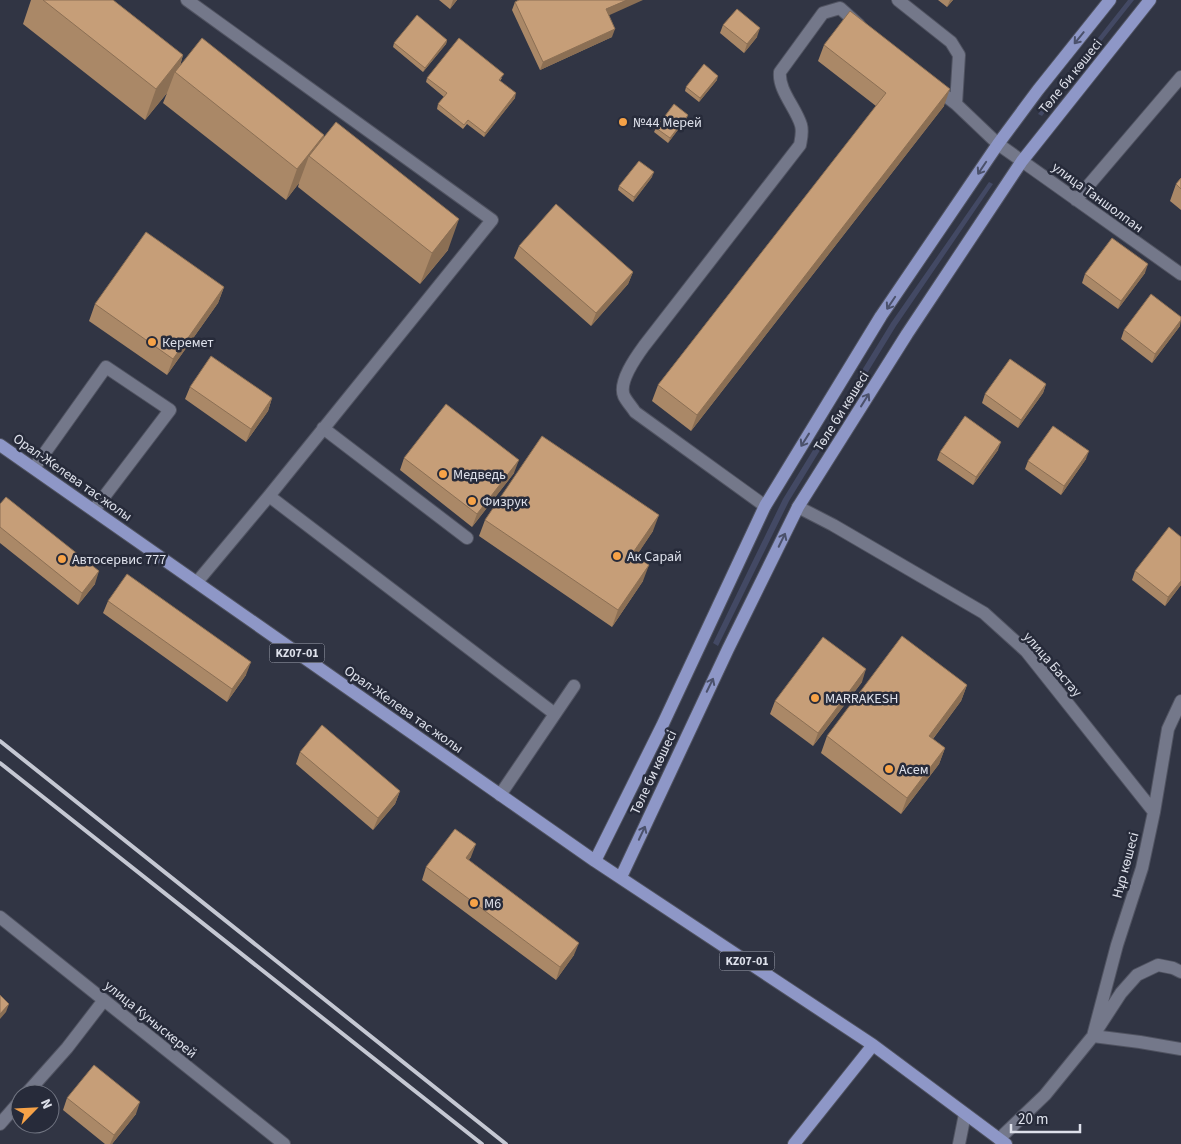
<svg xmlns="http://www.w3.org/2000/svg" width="1181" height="1144" font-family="'Source Sans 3',sans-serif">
<rect width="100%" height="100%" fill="#313544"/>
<path fill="#434964" d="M1128,0H1134L1042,116L1038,114Z
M989,182L993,184L896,326L789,501L718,646L713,643L783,499L891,323Z"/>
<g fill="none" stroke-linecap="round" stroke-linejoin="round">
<g stroke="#505361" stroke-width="14">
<path id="minor" d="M187,0L492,220L269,496L197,582
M898,0L951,42L959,55L956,104L998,144L1181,274
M934,87L956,104
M1076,200L1181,77
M323,428L467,538
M34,468L106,367L170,410L94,510
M269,496L555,714
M765,506L635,412C632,407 627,402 624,396C618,382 636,357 644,346L800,145C801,139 803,132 801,125C796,108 778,90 780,72L823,13L840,8L859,25
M798,507L833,525L984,613L1026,651L1154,812
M500,795L574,686
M0,917L284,1144
M1093,1036L1117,945L1142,868L1154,812L1168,729L1181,701
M1093,1036L1140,1042L1181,1049
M26,1094L67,1048L104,1000
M0,1124L20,1101
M999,1139L1045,1095L1093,1036L1121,993L1137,975L1158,965L1173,968L1181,972
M959,1144L965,1114"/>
</g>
<g stroke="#505361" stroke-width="14">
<path id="major" d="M0,445L595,861L873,1045L1006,1144
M595,861L662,726L765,506L881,316L998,144L1038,90L1110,0
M621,877L728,649L798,507L907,334L1022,161L1150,0
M794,1144L873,1045"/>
</g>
<use href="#minor" stroke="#74788a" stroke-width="12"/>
<use href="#major" stroke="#8e97c7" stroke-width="12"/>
<path stroke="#c5c8d3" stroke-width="4" d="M0,741L506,1144
M0,763L482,1144"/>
</g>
<path fill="#aa8867" d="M31,0H113L183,55L180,66L324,135L323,139L448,250L420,284L298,187L299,183L286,200L163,103L167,93L145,120L23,24Z
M439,0H457L450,9Z
M938,0H953L947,7Z
M515,2L609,15L612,37L540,70L512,10Z
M723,25L757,37L744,53L720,33Z
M447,40L446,44L423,72L393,47L394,43Z
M824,45L944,106L691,431L652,401L658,385L876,106L818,61Z
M427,78H502L500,81L515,98L484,137L467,124L463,129L437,109L438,104L444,97L426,82Z
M717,80L699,102L685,91L686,87Z
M688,115L686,119L668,143L654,132L656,128Z
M652,177L633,202L618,190L619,186Z
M1181,178V210L1170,201L1176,184Z
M519,246L633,272L628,284L591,326L514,258Z
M1145,273L1118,309L1082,283L1085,274Z
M224,287L218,303L167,375L89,321L95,304Z
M1180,326L1152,363L1121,339L1124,330Z
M1046,384L1043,393L1018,428L982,403L985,394Z
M190,387L272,398L268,411L246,442L185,399Z
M998,450L973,485L937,460L940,452Z
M404,458L514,473L472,527L400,470Z
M1086,459L1061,495L1025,469L1028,461Z
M0,504L95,584L78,605L0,543Z
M485,520L653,531L636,556L643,581L612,627L479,536Z
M1135,571L1181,585L1165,606L1132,580Z
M108,601L246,675L227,702L103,613Z
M862,682L813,746L770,714L775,701Z
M967,685L961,701L933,739L945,748L939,764L901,814L821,753L827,736Z
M300,752L400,791L395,804L373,830L296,764Z
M471,857L468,861L574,955L556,980L422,880L426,867Z
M67,1098L136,1114L112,1144H105L63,1110Z"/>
<path fill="#8b6f54" d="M453,0H457L450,9Z
M627,0H643L603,18L606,9Z
M950,0H953L947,7Z
M760,28L757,37L744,53L747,44Z
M615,29L612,37L540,70L543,62Z
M447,40L446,44L423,72L425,68Z
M183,55L177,74L175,72L167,93L145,120L156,89Z
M718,76L717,80L699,102L700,98Z
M950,89L944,106L691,431L697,415Z
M516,93L515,98L484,137L485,133Z
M688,115L686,119L668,143L670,138Z
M324,135L315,161L309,156L299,183L286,200L297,169Z
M654,172L652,177L633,202L634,197Z
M459,219L448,250L420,284L432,253Z
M1148,264L1145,273L1118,309L1121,301Z
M633,272L628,284L591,326L596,313Z
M224,287L218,303L167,375L173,359Z
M1181,320L1180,326L1152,363L1155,354Z
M1046,384L1043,393L1018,428L1021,420Z
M272,398L268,411L246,442L251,429Z
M1001,442L998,450L973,485L976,477Z
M1089,451L1086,459L1061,495L1064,486Z
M519,460L514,473L472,527L477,514Z
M659,515L653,531L627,570L632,554Z
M649,565L643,581L612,627L618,610Z
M99,571L95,584L78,605L82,593Z
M1181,581V585L1165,606L1168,597Z
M251,662L246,675L227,702L232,689Z
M866,669L862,682L813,746L818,733Z
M967,685L961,701L923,752L929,736Z
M945,748L939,764L901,814L907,798Z
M400,791L395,804L373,830L378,818Z
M476,844L471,857L461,871L466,858Z
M579,943L574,955L556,980L560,967Z
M9,1004L6,1012L0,1019V1014Z
M140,1102L136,1114L112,1144H110L114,1135Z"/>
<path fill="#c69e78" stroke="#8b6f54" d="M43,0H113L183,55L156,89Z
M519,0H627L606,9L615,29L543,62L515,2Z
M737,9L760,28L747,44L723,25Z
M850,11L950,89L697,415L658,385L886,93L824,45Z
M417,15L447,40L425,68L394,43Z
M202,38L324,135L297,169L175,72Z
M459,38L504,74L499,80L516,93L485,133L468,120L464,125L438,104L447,93L427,78Z
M704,64L718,76L700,98L686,87Z
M674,104L688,115L670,138L656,128Z
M336,122L459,219L432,253L309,156Z
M639,161L654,172L634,197L619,186Z
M1181,178V189L1176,184Z
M556,204L633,272L596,313L519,246Z
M146,232L224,287L173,359L95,304Z
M1112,238L1148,264L1121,301L1085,274Z
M1151,294L1181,317V320L1155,354L1124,330Z
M211,356L272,398L251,429L190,387Z
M1010,359L1046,384L1021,420L985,394Z
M446,404L519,460L477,514L404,458Z
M965,416L1001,442L976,477L940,452Z
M1053,426L1089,451L1064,486L1028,461Z
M542,436L659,515L632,554L649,565L618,610L485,520Z
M6,497L99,571L82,593L0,527V504Z
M1169,527L1181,537V581L1168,597L1135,571Z
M127,574L251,662L232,689L108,601Z
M902,636L967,685L929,736L945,748L907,798L827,736Z
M823,637L866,669L818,733L775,701Z
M322,725L400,791L378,818L300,752Z
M455,829L476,844L466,858L579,943L560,967L426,867Z
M0,995L9,1004L0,1014Z
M94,1065L140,1102L114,1135L67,1098Z"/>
<defs><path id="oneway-shaft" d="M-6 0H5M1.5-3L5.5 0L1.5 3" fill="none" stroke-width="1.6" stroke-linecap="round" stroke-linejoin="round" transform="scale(1.25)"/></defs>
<g stroke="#4b516b">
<use href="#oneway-shaft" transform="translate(1079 38) rotate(129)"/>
<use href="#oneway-shaft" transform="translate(982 168) rotate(124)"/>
<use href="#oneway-shaft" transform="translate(891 303) rotate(124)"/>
<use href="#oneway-shaft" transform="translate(865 400) rotate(-58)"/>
<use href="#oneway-shaft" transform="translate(805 440) rotate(122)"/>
<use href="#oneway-shaft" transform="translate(782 540) rotate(-64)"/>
<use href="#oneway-shaft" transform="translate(710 685) rotate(-64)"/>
<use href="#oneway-shaft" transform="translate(642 833) rotate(-65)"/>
</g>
<g fill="#f6a247" stroke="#272b3a" stroke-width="2">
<circle cx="623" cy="122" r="5"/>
<circle cx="152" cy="342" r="5"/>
<circle cx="443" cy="474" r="5"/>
<circle cx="472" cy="501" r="5"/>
<circle cx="617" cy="556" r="5"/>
<circle cx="62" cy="559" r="5"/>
<circle cx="815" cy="698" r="5"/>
<circle cx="889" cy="769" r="5"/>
<circle cx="474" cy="903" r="5"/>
</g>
<g text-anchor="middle" stroke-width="5" stroke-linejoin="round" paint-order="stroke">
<g fill="#272b3a" stroke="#a7aab6" stroke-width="1">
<rect x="269.5" y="643.5" width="55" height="19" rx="4"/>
<rect x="719.5" y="951.5" width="55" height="19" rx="4"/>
</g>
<g font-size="12" font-weight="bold" fill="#dee1eb">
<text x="297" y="657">KZ07-01</text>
<text x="747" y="965">KZ07-01</text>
</g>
<g font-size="14" fill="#dee1eb" stroke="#272b3a">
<text transform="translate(1070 76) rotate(-51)" y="5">Төле би көшесі</text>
<text transform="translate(1098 197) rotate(36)" y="5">улица Таншолпан</text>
<text transform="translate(841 411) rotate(-58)" y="5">Төле би көшесі</text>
<text transform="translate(73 477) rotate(35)" y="5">Орал-Желева тас жолы</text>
<text transform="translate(1053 664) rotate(49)" y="5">улица Бастау</text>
<text transform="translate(404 709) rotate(35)" y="5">Орал-Желева тас жолы</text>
<text transform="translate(653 772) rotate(-65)" y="5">Төле би көшесі</text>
<text transform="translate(1125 865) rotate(-75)" y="5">Нұр көшесі</text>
<text transform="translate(151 1019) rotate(39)" y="5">улица Куныскерей</text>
</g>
<g font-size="14" fill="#dee1eb" stroke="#272b3a" text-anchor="start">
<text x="633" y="127">№44 Мерей</text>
<text x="162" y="347">Керемет</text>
<text x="453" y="479">Медведь</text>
<text x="482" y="506">Физрук</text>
<text x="627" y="561">Ак Сарай</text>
<text x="72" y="564">Автосервис 777</text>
<text x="825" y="703">MARRAKESH</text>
<text x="899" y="774">Асем</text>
<text x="484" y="908">М6</text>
</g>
</g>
<g transform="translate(35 1109) rotate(66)"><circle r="24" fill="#272b3a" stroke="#707481"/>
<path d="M0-4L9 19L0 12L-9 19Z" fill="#f6a247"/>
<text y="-8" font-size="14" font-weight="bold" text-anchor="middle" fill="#dee1eb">N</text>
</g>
<path d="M1011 1124v8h69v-8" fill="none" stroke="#dee1eb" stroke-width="2.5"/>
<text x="1018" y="1124" font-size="15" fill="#dee1eb" stroke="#272b3a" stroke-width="4" paint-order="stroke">20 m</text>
</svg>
